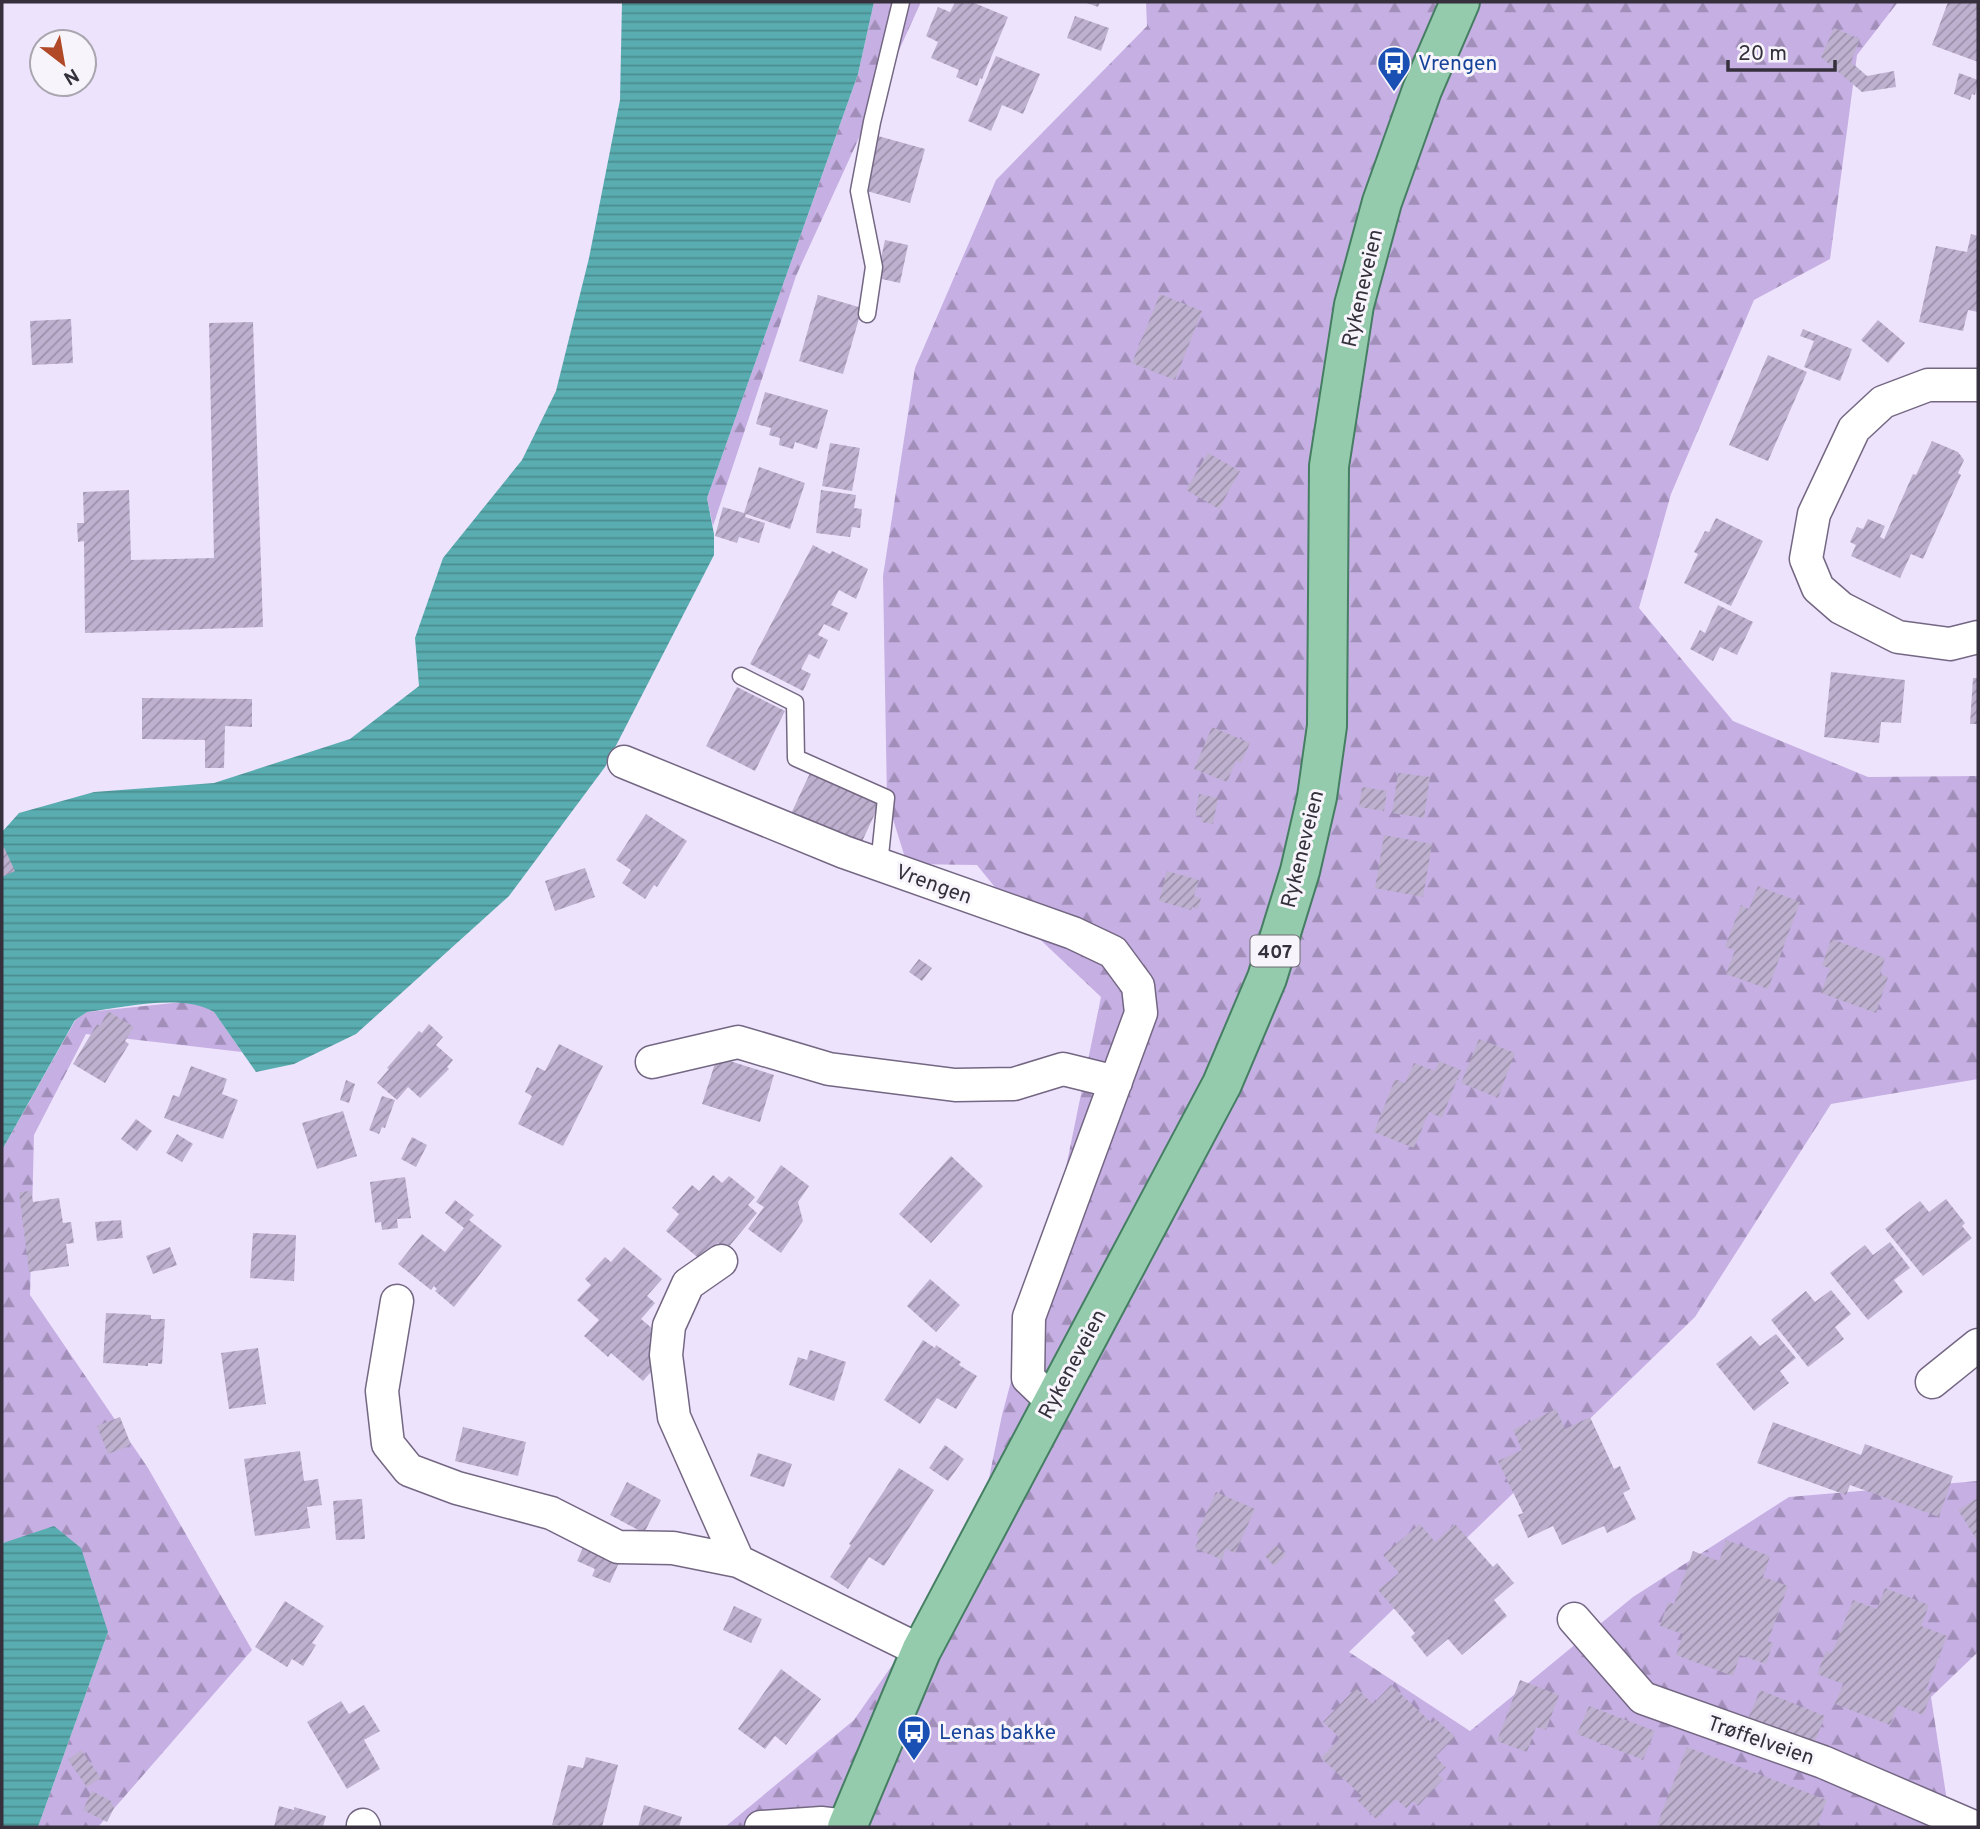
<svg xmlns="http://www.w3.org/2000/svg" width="1980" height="1829" font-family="Overpass,sans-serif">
<defs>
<pattern id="forest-firs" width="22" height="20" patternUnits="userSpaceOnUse" patternTransform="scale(1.75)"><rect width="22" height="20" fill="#c6afe3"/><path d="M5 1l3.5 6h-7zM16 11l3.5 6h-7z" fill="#a28fb9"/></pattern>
<pattern id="water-rules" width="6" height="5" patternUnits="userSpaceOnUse" patternTransform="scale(1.75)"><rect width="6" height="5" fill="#59adb0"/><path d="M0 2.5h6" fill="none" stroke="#4a8d90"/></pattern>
<pattern id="building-hatch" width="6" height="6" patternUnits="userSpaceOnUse" patternTransform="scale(1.75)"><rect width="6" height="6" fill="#beb1d0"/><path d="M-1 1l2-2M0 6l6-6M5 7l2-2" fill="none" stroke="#9b90aa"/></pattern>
</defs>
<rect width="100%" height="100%" fill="#eee3fd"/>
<path fill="url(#forest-firs)" d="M874,2H921L796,276L713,526L707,498L858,74Z
M1146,2H1898L1857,55L1830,259L1754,300L1671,494L1639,608L1733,721L1868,777L1978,776V1079L1831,1104L1695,1317L1349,1652L1470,1731L1633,1597L1789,1497L1978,1481V1652L1931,1697L1951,1827H725L854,1720L975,1546L1002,1415L1058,1206L1101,997L1028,928L977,865L907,864L887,800L883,576L915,368L996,180L1147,26Z
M183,1002L204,1006L214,1012L242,1052L86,1034L34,1135L30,1295L148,1468L252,1650L98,1827H38L108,1632L2,1541V1150L76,1019L87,1012Z"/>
<path fill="url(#water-rules)" d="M622,2H874L858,74L707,498L714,534V555L605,767L509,896L356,1034L294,1064L256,1072L214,1012C181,993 124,1008 87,1012L75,1020L2,1150V832L19,813L94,792L214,783L350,739L419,686L415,638L443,558L522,460L556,391L589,258L620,100Z
M54,1526L81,1548L108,1632L38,1827H2V1541L3,1543Z"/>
<path fill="url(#building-hatch)" d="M955,2H972L1008,17L982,79L980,78L977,86L956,77L959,70L931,58L938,42L926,36L938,7L950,12Z
M1084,2H1100L1098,7Z
M1948,2H1978V62L1932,45Z
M1075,16L1109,28L1101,51L1067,38Z
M1834,28L1860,39L1851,62L1867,76L1894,71L1896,87L1862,92L1821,57Z
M996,56L1040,74L1023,114L1002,105L991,131L968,121Z
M1959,73L1978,80L1975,95L1972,94L1970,100L1954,94Z
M878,136L925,149L910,203L863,190Z
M1971,234L1978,236V312L1968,310L1963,331L1919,322L1936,246L1967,252Z
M885,240L908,245L900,283L877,278Z
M1160,294L1202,311L1175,380L1132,363Z
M818,295L862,308L843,374L799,361Z
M71,319L73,363L32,365L30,321Z
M1878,320L1905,343L1888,363L1861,340Z
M253,322L263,627L85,633L84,541L78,542L77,523H84L83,492L129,490L131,560L214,558L209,323Z
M1803,329L1852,349L1840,381L1804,367L1814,341L1800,336Z
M1768,355L1807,372L1768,461L1729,445Z
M765,392L828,410L817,449L795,442L793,449L779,445L780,438L769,435L771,428L756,424Z
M1932,441L1958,452L1964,460L1958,473L1961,475L1923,559L1911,554L1900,578L1851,556L1856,545L1850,542L1857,527L1863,529L1868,519L1885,526L1880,537L1884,539L1913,474L1916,475Z
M830,443L860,448L852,491L822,486Z
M1208,453L1240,471L1219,509L1186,490Z
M759,467L805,483L790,529L746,514L745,517L765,523L759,543L739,537L737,543L715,536L723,507L744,513Z
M821,490L856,495L854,508L862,509L860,528L852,527L850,537L816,533Z
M1716,518L1763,541L1731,606L1684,583L1698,554L1694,552L1705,531L1709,532Z
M813,545L830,554L832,551L868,569L856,599L839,590L831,605L848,613L839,631L824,624L818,635L828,640L819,659L809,654L801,669L811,674L803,691L750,664Z
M1718,605L1753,622L1737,655L1720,647L1713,661L1690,649L1700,630L1705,633Z
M1831,672L1905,680L1901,723L1881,722L1879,743L1824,737Z
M1973,678H1978V724H1970Z
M737,687L785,711L755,771L706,746Z
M142,698L252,699V727L225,726L224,768H205V740L142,739Z
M1212,727L1250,743L1241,763L1236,761L1227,782L1194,769Z
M810,773L879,805L859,848L790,816Z
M1398,773L1430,777L1424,818L1392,813Z
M1362,787L1387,791L1384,811L1359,807Z
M1199,794L1218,798L1213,824L1201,822L1202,816L1195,815Z
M646,814L687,841L657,887L654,885L645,899L622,883L631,870L616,860Z
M1384,835L1432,844L1423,897L1375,888Z
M2,843L15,871L2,877Z
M585,868L595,897L555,911L545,881Z
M1167,871L1199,880L1194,896L1201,898L1198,909L1192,907L1191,910L1159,901Z
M1758,886L1800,902L1768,989L1726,974L1735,950L1725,947L1741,905L1749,909Z
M1831,939L1885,958L1880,974L1888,977L1876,1013L1821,993L1830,968L1822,966Z
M919,959L932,968L922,981L909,972Z
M108,1011L134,1027L125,1041L129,1044L105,1083L73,1064L97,1024L100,1026Z
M429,1024L443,1037L436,1045L453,1060L447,1067L449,1069L420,1098L408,1087L397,1100L377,1083L389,1069L387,1068L419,1031L422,1033Z
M1479,1039L1515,1053L1498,1098L1461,1083Z
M559,1044L603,1066L563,1146L518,1124L532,1096L525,1092L537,1067L545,1071Z
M717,1057L774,1075L760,1122L702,1104Z
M1439,1061L1461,1070L1442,1118L1429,1112L1414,1148L1374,1132L1395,1079L1405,1083L1414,1063L1435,1071Z
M191,1066L227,1079L222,1094L238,1100L223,1139L164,1118L173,1095L179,1097Z
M346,1080L355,1084L349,1103L340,1100Z
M382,1096L395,1100L385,1128L382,1127L379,1134L369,1130Z
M343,1111L357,1156L317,1169L302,1123Z
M136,1119L152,1131L137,1151L121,1139Z
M177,1134L193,1144L182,1162L166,1153Z
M412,1137L427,1145L416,1167L401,1159Z
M951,1156L983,1186L931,1243L899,1214Z
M781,1165L809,1186L798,1202L803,1221L781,1253L748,1229L764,1207L756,1202Z
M713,1175L722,1183L729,1176L755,1197L748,1205L757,1213L726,1250L718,1243L702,1261L666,1231L679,1214L672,1208L692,1185L699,1191Z
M405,1177L411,1218L397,1219L398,1228L382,1230L381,1222L375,1223L370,1182Z
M31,1191L33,1202L59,1198L63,1223L71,1222L74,1243L66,1244L69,1266L29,1272L19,1192Z
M1946,1199L1965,1223L1962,1226L1972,1238L1923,1276L1885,1229L1920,1201L1929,1212Z
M455,1200L474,1215L469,1220L502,1246L454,1307L435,1291L437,1289L434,1286L431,1290L398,1264L422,1234L445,1252L464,1228L445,1213Z
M121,1220L123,1238L97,1241L95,1222Z
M253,1233L296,1235L294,1281L250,1278Z
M1890,1242L1910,1268L1894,1280L1903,1292L1868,1320L1830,1273L1865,1245L1873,1255Z
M170,1247L177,1265L153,1274L146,1256Z
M624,1247L662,1279L647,1296L655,1303L641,1319L666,1340L664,1357L643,1381L611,1353L608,1357L584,1336L599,1320L577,1300L591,1285L585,1279L605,1257L611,1262Z
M930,1279L960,1305L936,1332L907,1306Z
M1831,1290L1851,1314L1835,1327L1844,1339L1808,1367L1771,1320L1806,1291L1815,1302Z
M106,1313L151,1315V1319H165L162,1364L148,1363V1366L103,1363Z
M1776,1334L1796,1358L1780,1371L1789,1383L1754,1411L1716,1364L1751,1336L1760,1346Z
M923,1340L935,1348L936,1345L961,1362L959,1365L977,1376L956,1409L937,1398L920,1424L884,1400Z
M258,1348L266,1404L229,1409L221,1353Z
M810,1350L846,1362L834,1401L789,1385L798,1357L807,1360Z
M1556,1409L1565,1429L1590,1417L1614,1469L1620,1466L1630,1489L1623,1493L1636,1519L1607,1533L1604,1526L1562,1545L1553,1526L1528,1538L1518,1515L1523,1513L1498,1461L1522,1450L1513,1430Z
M120,1417L131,1445L108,1454L97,1426Z
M1773,1422L1861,1455L1865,1444L1953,1476L1939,1517L1850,1485L1846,1495L1757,1463Z
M463,1427L526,1442L518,1476L455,1461Z
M945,1445L964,1459L948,1481L929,1468Z
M300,1451L304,1481L318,1479L322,1505L307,1507L310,1528L255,1536L244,1459Z
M758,1453L792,1464L784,1487L750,1476Z
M899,1468L934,1490L884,1566L869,1557L848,1589L830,1577L851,1545L849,1544Z
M627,1482L661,1500L644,1533L610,1515Z
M1216,1492L1255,1509L1235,1553L1226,1549L1222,1560L1195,1548L1199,1538L1196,1536Z
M1978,1498V1542L1958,1510Z
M362,1499L365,1539L336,1540L333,1501Z
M1420,1524L1435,1542L1455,1524L1493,1567L1497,1563L1514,1583L1494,1600L1507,1616L1462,1655L1448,1639L1427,1657L1411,1637L1415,1633L1378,1590L1399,1573L1383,1555Z
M1726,1540L1770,1556L1763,1577L1788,1586L1768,1641L1773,1643L1766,1664L1740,1655L1733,1676L1676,1655L1683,1634L1660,1626L1668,1602L1674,1604L1693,1551L1719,1561Z
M585,1543L621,1558L610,1583L592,1576L595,1569L577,1561Z
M1276,1545L1286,1555L1274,1566L1265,1556Z
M1885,1588L1929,1605L1921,1626L1947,1636L1926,1690L1932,1692L1923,1715L1898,1705L1890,1725L1835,1704L1843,1684L1817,1674L1826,1651L1832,1653L1853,1600L1877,1609Z
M285,1601L324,1626L312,1643L316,1645L303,1666L292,1659L287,1667L255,1647Z
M734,1606L762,1619L751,1643L723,1630Z
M781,1669L821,1699L786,1745L775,1736L765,1749L738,1729Z
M1520,1680L1559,1695L1546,1730L1536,1727L1527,1752L1497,1741Z
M1391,1685L1432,1723L1436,1719L1455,1737L1435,1757L1446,1767L1438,1775L1443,1779L1418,1806L1413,1801L1406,1808L1396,1799L1376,1819L1357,1800L1362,1796L1321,1758L1340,1738L1323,1722L1356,1688L1373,1704Z
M1760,1690L1825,1716L1813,1746L1748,1719Z
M341,1701L349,1714L364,1705L380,1731L364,1740L380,1769L347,1789L307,1722Z
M1589,1706L1655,1731L1643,1760L1577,1734Z
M1687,1747L1827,1800L1816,1827H1656Z
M81,1750L101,1778L87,1787L68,1760Z
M586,1757L618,1765L602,1827L552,1825L568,1765L583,1768Z
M92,1791L111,1801L114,1808L107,1822L83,1810Z
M644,1805L682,1817L679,1827H638Z
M279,1806L294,1810V1807L326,1816L323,1827H274Z"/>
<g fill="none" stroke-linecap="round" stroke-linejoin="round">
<g stroke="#746783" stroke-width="19">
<path id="service" d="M867,314L874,267L859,191L872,122L901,2
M741,676L795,703L796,758L886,798L879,865"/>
</g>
<g stroke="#746783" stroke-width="35">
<path id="minor" d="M1978,385H1928L1883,402L1854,429L1814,514L1806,559L1818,588L1841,608L1898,637L1950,644L1978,637
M624,762L844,852L1073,933L1113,952L1138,986L1141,1013L1029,1317L1028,1378L1052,1401
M652,1062L738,1042L829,1069L955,1085L1014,1084L1063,1069L1116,1082
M721,1261L688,1284L669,1326L666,1355L674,1417L738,1561L921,1651
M397,1301L382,1391L388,1444L409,1470L457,1488L551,1513L618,1547L673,1548L738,1561
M1932,1382L1978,1345
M1574,1619L1643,1698L1823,1762L1974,1827
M363,1825L364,1827
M761,1827L821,1823L847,1826"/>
</g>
<g stroke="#457e62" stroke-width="42">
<path id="primary" d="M847,1827L921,1651L1222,1084L1267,978L1300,871L1317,797L1327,726L1329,466L1354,305L1382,202L1422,90L1460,2"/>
</g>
<use href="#service" stroke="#fff" stroke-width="16"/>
<use href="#minor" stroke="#fff" stroke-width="32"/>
<use href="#primary" stroke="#95cbad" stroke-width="38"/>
</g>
<defs>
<g id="bus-pin" transform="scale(1.75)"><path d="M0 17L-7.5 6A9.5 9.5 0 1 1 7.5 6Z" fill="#1a4fb4" stroke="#f7f5fb"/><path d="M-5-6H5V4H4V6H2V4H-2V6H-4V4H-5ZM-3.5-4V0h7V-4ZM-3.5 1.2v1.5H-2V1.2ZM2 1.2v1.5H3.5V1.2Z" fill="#fff"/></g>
</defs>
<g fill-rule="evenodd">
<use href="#bus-pin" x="1394" y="63"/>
<use href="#bus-pin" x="914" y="1732"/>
</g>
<g text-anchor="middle" stroke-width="6" stroke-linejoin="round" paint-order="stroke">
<rect fill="#f7f5fb" stroke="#6f6b75" stroke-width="2" x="1250.5" y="935.5" width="49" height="31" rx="5"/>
<g font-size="19" font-weight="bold" fill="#35303c">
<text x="1275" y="958">407</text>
</g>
<g font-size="21" fill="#164399" stroke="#f7f5fb" text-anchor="start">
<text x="1418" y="70">Vrengen</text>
<text x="939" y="1739">Lenas bakke</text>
</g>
<g font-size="21" fill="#35303c" stroke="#f7f5fb">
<text transform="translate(1362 288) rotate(-77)" y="7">Rykeneveien</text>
<text transform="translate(1302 849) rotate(-76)" y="7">Rykeneveien</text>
<text transform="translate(934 884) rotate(20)" y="7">Vrengen</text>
<text transform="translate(1072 1364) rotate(-62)" y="7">Rykeneveien</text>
<text transform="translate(1761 1740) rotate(19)" y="7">Trøffelveien</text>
</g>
</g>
<rect width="1980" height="1829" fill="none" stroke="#35303c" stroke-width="7"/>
<g transform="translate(63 63) rotate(149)"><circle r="33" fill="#f7f5fb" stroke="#a9a6af" stroke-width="2"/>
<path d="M0-5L12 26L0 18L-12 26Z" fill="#b14928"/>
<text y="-10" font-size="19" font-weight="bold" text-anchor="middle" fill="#35303c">N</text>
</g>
<path d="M1728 60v10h107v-10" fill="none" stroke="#35303c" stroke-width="3.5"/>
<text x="1738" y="60" font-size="21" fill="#35303c" stroke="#f7f5fb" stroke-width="5" paint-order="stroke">20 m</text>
</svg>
